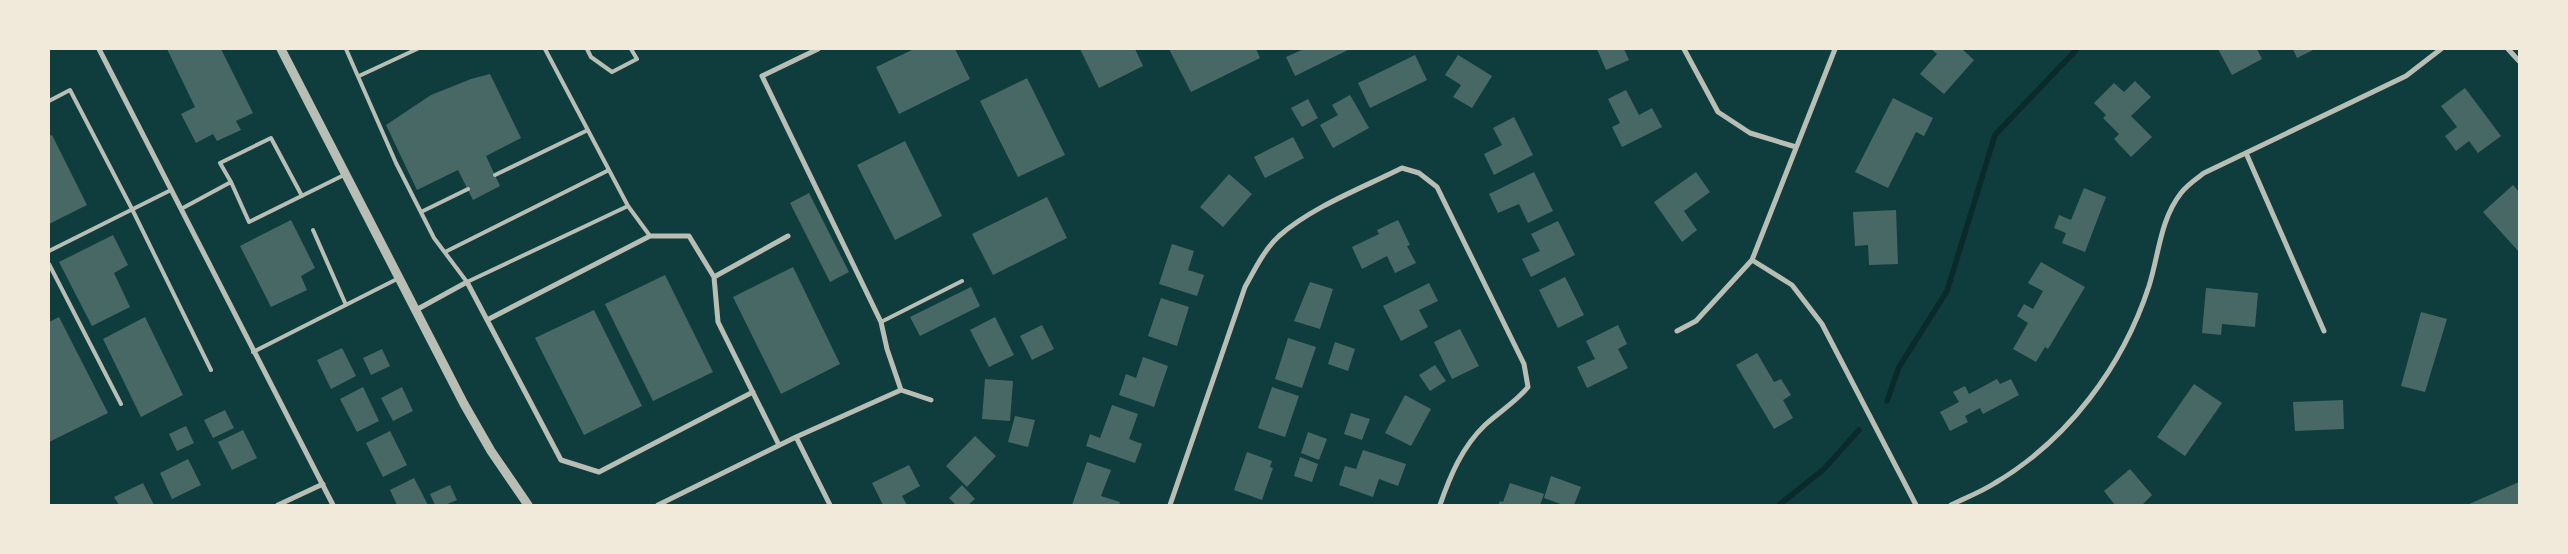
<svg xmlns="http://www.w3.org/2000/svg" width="2568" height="554" font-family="'IBM Plex Sans',sans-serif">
<rect width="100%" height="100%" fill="#0f3d3e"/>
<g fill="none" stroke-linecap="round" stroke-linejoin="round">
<path stroke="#0a2a2b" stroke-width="5.5" d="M1887,401L1899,367L1947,291L1995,135L2077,49
M1779,505L1824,469L1859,430"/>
</g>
<path fill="#486865" d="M167,49H221L253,113L236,121L241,130L217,141L213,134L196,143L181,114L195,107Z
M914,49H955L970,79L899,114L876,67Z
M1080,49H1135L1143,66L1099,88Z
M1169,49H1256L1260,58L1191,92Z
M1304,49H1350L1295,76L1286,57Z
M1597,49H1624L1629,60L1606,70Z
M1931,49H1962L1974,60L1944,94L1920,74L1937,54Z
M2218,49H2257L2262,59L2232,75Z
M2293,49H2315L2297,58Z
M1415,55L1427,80L1370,108L1358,83Z
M1458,55L1492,76L1472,108L1453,97L1461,85L1445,75Z
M490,74L521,138L486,156L500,186L473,200L458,170L417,190L386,125L431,95L471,79Z
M1027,78L1065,155L1018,177L980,101Z
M2135,81L2151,97L2131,116L2152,137L2131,157L2114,139L2119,134L2103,118L2106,115L2094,103L2114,83L2124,92Z
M2465,88L2501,136L2478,153L2469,141L2456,151L2445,136L2457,127L2441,106Z
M1626,90L1639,115L1652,108L1662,127L1622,147L1612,127L1620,123L1608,99Z
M1350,95L1369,128L1333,148L1320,125L1338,115L1332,105Z
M1893,98L1933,118L1924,136L1916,132L1888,188L1855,172Z
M1308,99L1318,118L1302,127L1291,108Z
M1514,117L1533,155L1494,175L1484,154L1502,145L1493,128Z
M52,135L87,205L49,224V136Z
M1293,137L1304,158L1265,178L1254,157Z
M905,141L942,216L895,240L857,165Z
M1534,172L1553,211L1528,223L1519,204L1498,213L1489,194Z
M1696,172L1710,192L1684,211L1697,230L1682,242L1654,202Z
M1229,174L1252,194L1223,227L1200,207Z
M2513,185L2519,192V252L2483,212Z
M2084,188L2106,197L2085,252L2062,243L2066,233L2054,228L2059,215L2071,220Z
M809,193L849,272L830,282L790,203Z
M1047,197L1067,238L993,275L972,234Z
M1896,210L1898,264L1869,265L1868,245L1855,246L1853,212Z
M291,220L315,268L301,276L307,290L271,307L240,246Z
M1398,220L1410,245L1407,246L1416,263L1395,273L1387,256L1362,269L1352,247L1379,234L1377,230Z
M1558,221L1575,255L1531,277L1522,259L1540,251L1531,234Z
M113,235L128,265L114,273L130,307L92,326L59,262Z
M1172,244L1194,251L1188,270L1204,275L1197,296L1159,284Z
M2041,262L2085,287L2048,349L2045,347L2036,362L2013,349L2028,323L2017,316L2024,304L2033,309L2043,291L2028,283Z
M793,267L840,364L781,394L733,297Z
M665,275L713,372L653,401L605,304Z
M1565,277L1584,315L1558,328L1539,290Z
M1310,282L1333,289L1320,329L1294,321Z
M1429,283L1438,301L1419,310L1428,327L1401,341L1383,306Z
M971,287L980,306L920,336L910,317Z
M2206,288L2258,293L2255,327L2222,324L2221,335L2202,333Z
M1161,298L1189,307L1177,346L1148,336Z
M594,310L642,406L584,435L535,338Z
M2421,312L2447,319L2425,392L2401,386Z
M59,317L108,413L49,442V322Z
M145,317L183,395L141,417L103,339Z
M995,317L1014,355L989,367L970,330Z
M1042,325L1054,349L1032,360L1020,336Z
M1618,325L1627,344L1618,349L1628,368L1587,388L1577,367L1595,359L1586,341Z
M1460,329L1479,366L1452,379L1434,342Z
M1288,338L1316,347L1302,388L1275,379Z
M1335,342L1355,349L1348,371L1328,364Z
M342,348L356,376L331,389L317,360Z
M382,349L390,366L371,375L363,358Z
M1757,353L1774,382L1781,379L1791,395L1783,400L1793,418L1774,429L1736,365Z
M1143,357L1168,366L1154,407L1119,395L1126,374L1136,378Z
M1435,365L1446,381L1430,391L1419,375Z
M985,379L1013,381L1010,421L982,419Z
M1997,379L2000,384L2011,379L2019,395L1983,414L1980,408L1965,416L1968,422L1950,431L1940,412L1959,402L1953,392L1965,386L1969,394Z
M2194,384L2222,403L2185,456L2157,437Z
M363,387L379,421L357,432L340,399Z
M402,387L413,411L393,421L381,398Z
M1272,387L1299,396L1285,437L1258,428Z
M1405,395L1431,409L1411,446L1385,433Z
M2343,400L2344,429L2295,431L2293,402Z
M1112,405L1138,414L1129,439L1142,444L1135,463L1086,446L1090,434L1100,438Z
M225,410L234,428L213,438L204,420Z
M1351,413L1370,419L1362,440L1344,434Z
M1015,416L1035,420L1028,447L1008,442Z
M186,426L194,443L177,451L169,434Z
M243,430L257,458L232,470L218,442Z
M390,431L407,465L383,477L366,443Z
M1308,432L1327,439L1319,460L1301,453Z
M975,436L996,456L967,487L946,466Z
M1363,450L1406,464L1398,486L1379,479L1373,497L1339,485L1345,466L1356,469Z
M1247,452L1272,461L1270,467L1273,468L1262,500L1234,490Z
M1300,457L1318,464L1312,482L1294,476Z
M188,459L201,485L172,499L160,473Z
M1087,462L1111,470L1101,496L1120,502L1119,505H1072Z
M909,465L920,486L902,496L907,505H883L872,483Z
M2130,469L2152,495L2142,505H2115L2104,491Z
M1551,476L1581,487L1574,505H1563L1544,498Z
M414,478L428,505H397L390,490Z
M2519,482V505H2467Z
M143,483L154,505H119L114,497Z
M1510,483L1544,494L1540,505H1498L1500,501L1503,502Z
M450,485L457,500L445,505H435L430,494Z
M962,485L975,499L968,505H956L949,498Z"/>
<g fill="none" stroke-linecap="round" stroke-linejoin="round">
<path stroke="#b8beb3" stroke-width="4" d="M346,49L396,163L434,238L467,282L628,206
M545,49L628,206L650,236
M587,49L591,57L612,72L637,59L631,49
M359,76L417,49
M49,101L70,90L132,209L211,370
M495,175L588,130
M231,182L220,163L271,138L302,196
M181,209L231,182L249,222L346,174
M421,212L468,189
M313,230L346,305
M49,251L171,190
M445,252L609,170
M49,264L121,404
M881,322L962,281
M253,352L399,278"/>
<path stroke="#b8beb3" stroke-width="5" d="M99,49L333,505
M818,49L762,76L881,322L887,349L901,390
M1684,49L1718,112L1750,133L1796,147
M2508,49L2519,61
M2246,153L2324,331
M1752,260L1792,285L1822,324L1916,505
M416,310L467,282L561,460L599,472L753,392
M487,320L650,236H689L714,277
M1677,331L1696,321L1752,260L1835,49
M796,437L830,505
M779,445L718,322L714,277L788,236
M278,505L323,484
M658,505L796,437L901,390L931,400
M1170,505L1245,287C1255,269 1264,250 1279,236C1312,207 1362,188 1402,168L1419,173L1437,187L1524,364L1528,387C1516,402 1499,412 1485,425C1462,447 1450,476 1440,505
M1951,505C1965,498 1981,492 1995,483C2068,440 2123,366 2149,286C2159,254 2160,220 2181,193C2187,185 2196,179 2204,173L2406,76L2441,49"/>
<path stroke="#b8beb3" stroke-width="9" d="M281,49L464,404L491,451L528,505"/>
</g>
<rect width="2568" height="554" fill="none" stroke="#f1e9da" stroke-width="100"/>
</svg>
